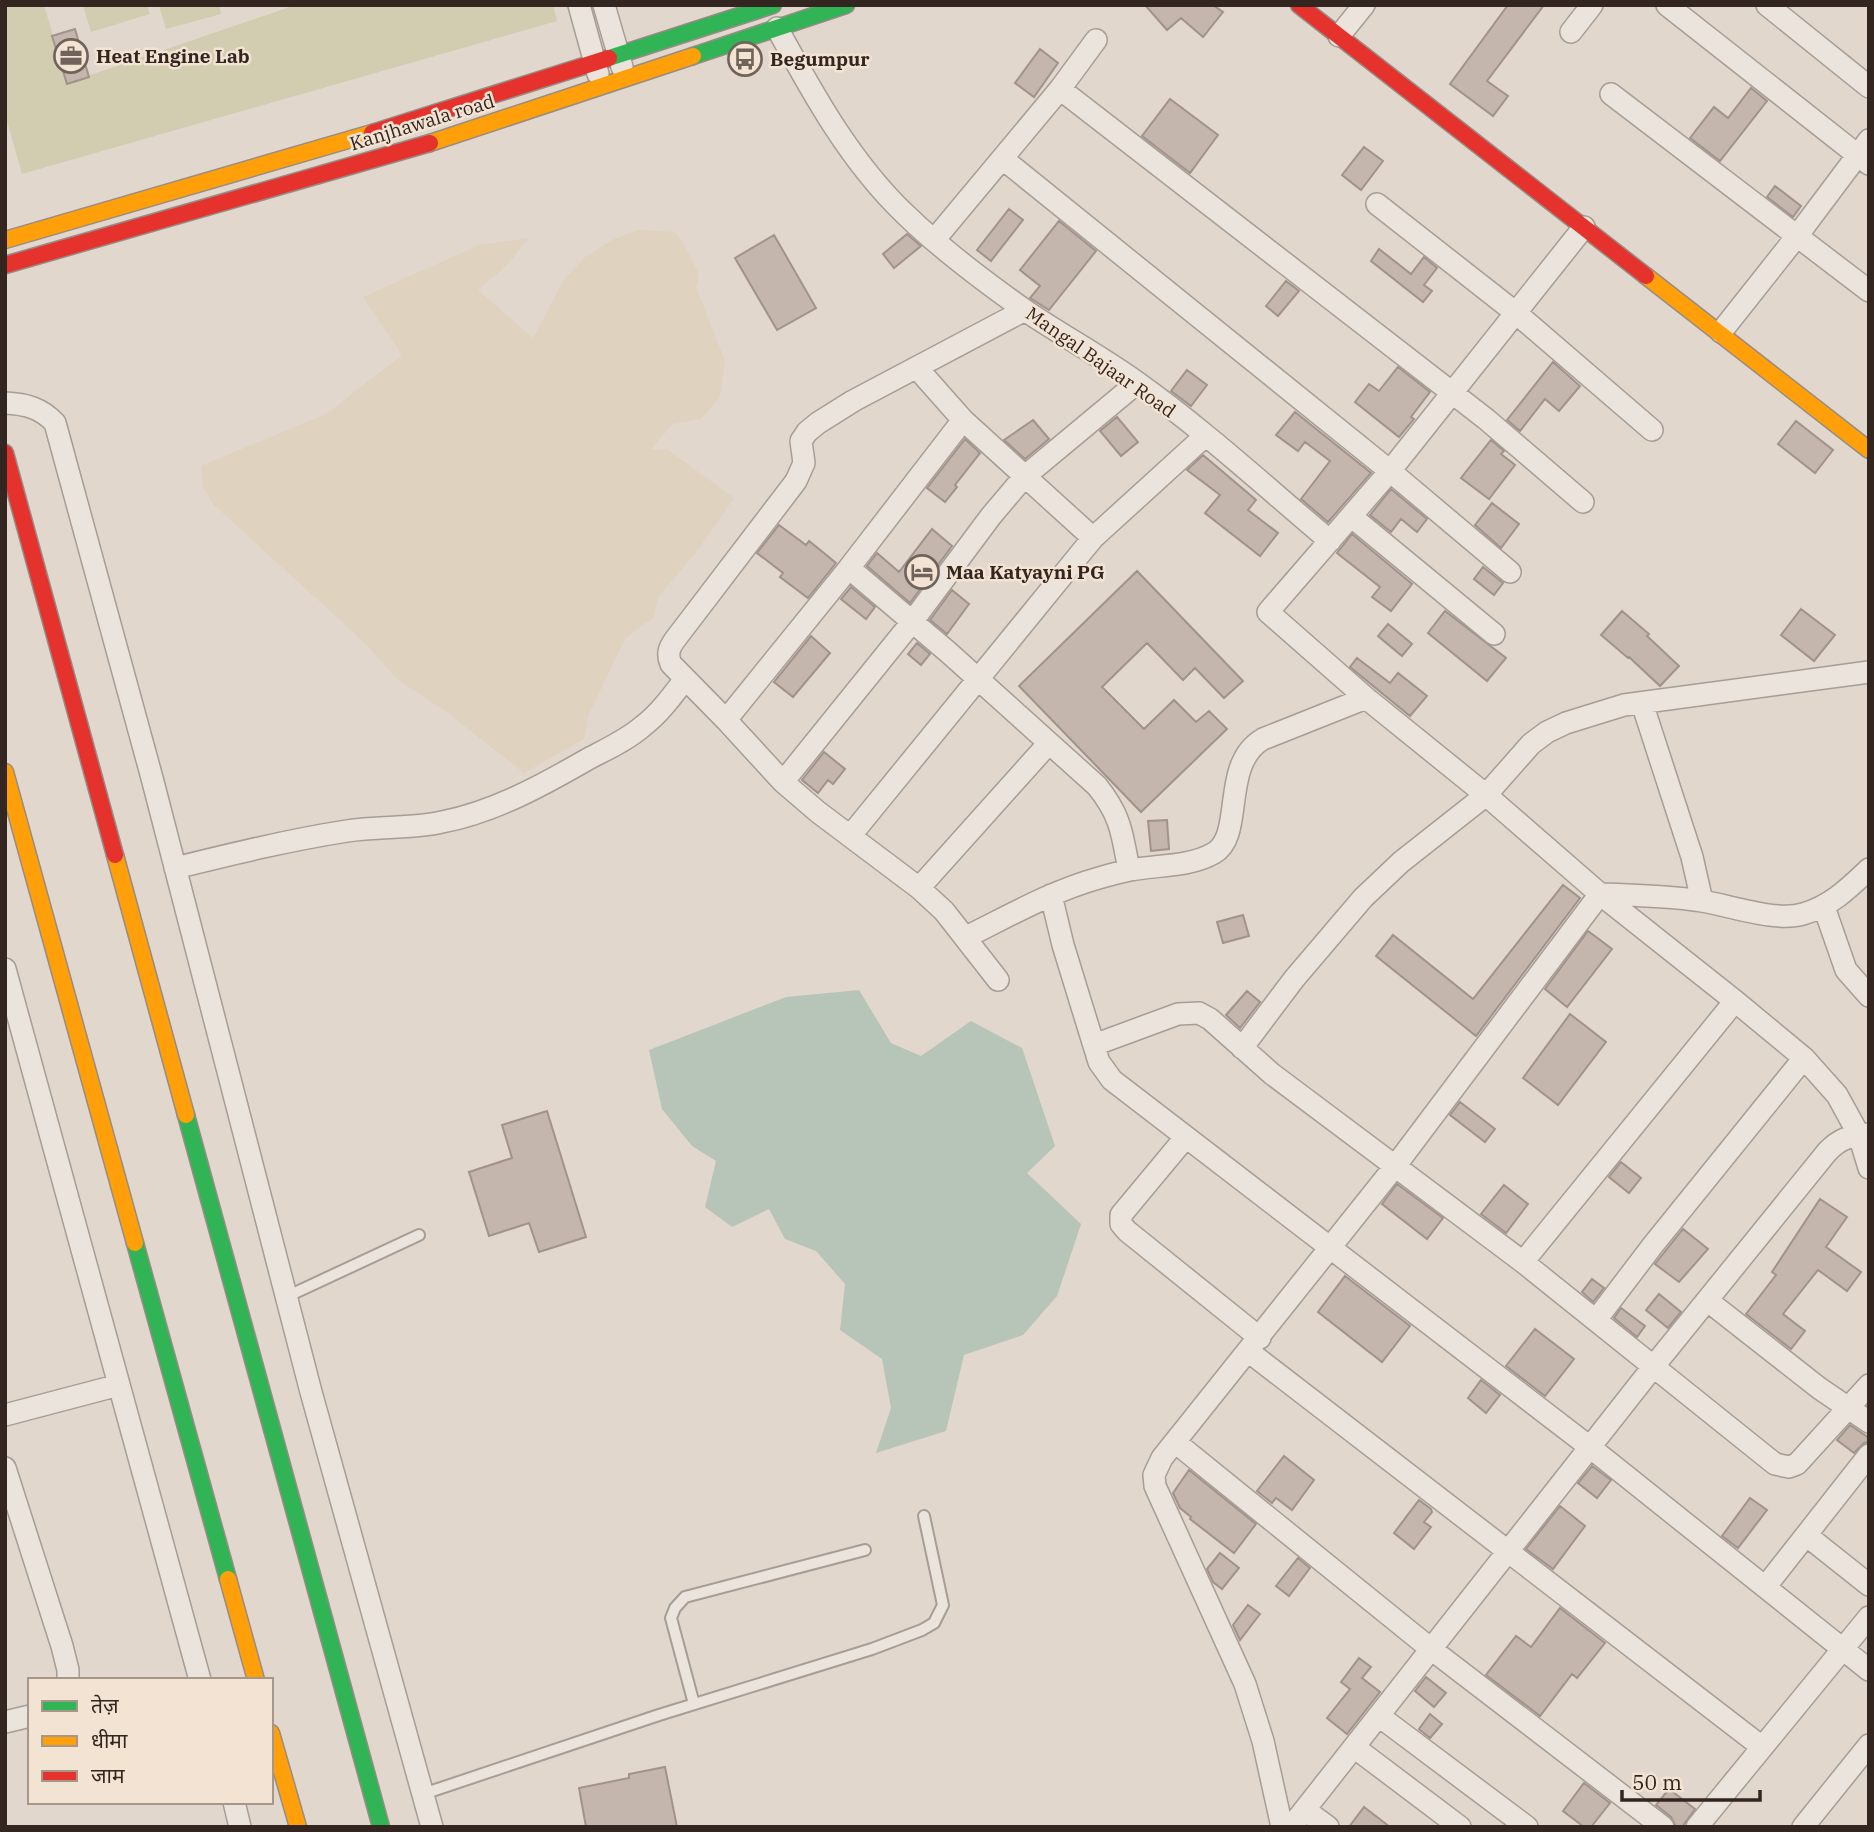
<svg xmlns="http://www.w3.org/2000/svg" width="1874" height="1832" font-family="'IBM Plex Serif','Noto Sans Devanagari',serif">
<rect width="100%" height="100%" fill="#e1d7cc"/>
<path fill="#dfd2be" d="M637,230L675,232L683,243L697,270L699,279L696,287L725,361L720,397L701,419L673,424L650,450L667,449L734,498L695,554L658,597L654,617L625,639L589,714L584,739L524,773L448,713L397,679L366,644L213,504L203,487L201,466L326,414L402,355L363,297L479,245L529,238L506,266L478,290L533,338L563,281L585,257L610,241Z"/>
<path fill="#d2ccb0" d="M5,5H44L67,83L296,5H553L557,21L22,174L5,114Z
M83,5H147L150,14L91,32Z
M159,5H219L221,14L166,29Z"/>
<path fill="#b7c5b9" d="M859,990L891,1043L921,1056L971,1021L1022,1048L1055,1146L1027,1173L1081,1224L1057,1296L1023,1335L964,1355L946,1431L876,1453L891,1408L882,1359L840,1330L845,1284L816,1251L785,1239L769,1209L732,1227L705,1207L716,1161L692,1146L662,1109L649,1050L786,997Z"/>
<path fill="#c4b5ad" stroke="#a1938c" stroke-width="2" d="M1145,5H1213L1223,12L1203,37L1181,18L1167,30Z
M1508,5H1544L1487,81L1508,96L1493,116L1450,84Z
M75,29L89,77L67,84L52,36Z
M1040,49L1058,63L1034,97L1015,83Z
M1751,88L1767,101L1720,161L1690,138L1714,107L1728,118Z
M1170,99L1218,135L1190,173L1142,136Z
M1364,147L1383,161L1361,190L1342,175Z
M1775,186L1801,206L1793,217L1767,197Z
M1009,209L1023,220L991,261L977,250Z
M1059,221L1096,251L1049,310L1030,298L1040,286L1020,270Z
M907,234L921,246L894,268L883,254Z
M774,235L816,308L777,330L735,258Z
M1379,249L1411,274L1424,257L1437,268L1424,285L1432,291L1423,302L1371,261Z
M1286,281L1299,291L1278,316L1266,306Z
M1553,362L1580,386L1559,411L1545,399L1520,431L1507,420Z
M1398,367L1430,392L1411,417L1414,419L1399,437L1355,402L1369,384L1379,391Z
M1187,370L1207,385L1191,406L1171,391Z
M1295,412L1371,473L1328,522L1301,499L1330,461L1305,442L1298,451L1276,435Z
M1117,417L1138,442L1121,456L1100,431Z
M1033,420L1049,439L1025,459L1004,440Z
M1796,421L1833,450L1815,473L1778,444Z
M965,439L980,453L955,485L957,487L945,502L927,488Z
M1491,440L1504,451L1501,454L1515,465L1489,499L1461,478Z
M1203,455L1256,500L1248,510L1278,533L1260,556L1205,513L1220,495L1187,470Z
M1391,489L1427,519L1417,532L1401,519L1391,532L1370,515Z
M1492,503L1519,524L1501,548L1475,525Z
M779,525L806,545L809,541L836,563L808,598L780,577L783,573L757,553Z
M932,529L952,546L910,603L867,566L877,553L899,572Z
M1352,534L1412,584L1391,611L1372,597L1380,587L1337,553Z
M1483,567L1503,583L1494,595L1474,579Z
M1137,571L1243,681L1224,698L1195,668L1183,680L1147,643L1102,687L1144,729L1174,700L1196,722L1209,711L1227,729L1141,812L1019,686Z
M851,587L875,607L866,619L841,599Z
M952,590L969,604L947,634L930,620Z
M1801,609L1835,635L1814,661L1781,635Z
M1445,611L1506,658L1487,681L1428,633Z
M1622,611L1649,634L1647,636L1679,666L1660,686L1629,657L1628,658L1601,635Z
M1388,624L1412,644L1402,656L1378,636Z
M811,636L830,653L793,697L774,682Z
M917,643L930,654L921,665L908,654Z
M1357,658L1390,683L1398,673L1427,696L1410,716L1350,667Z
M824,752L845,769L833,784L828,780L818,793L802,780Z
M1167,820L1169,849L1151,851L1148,821Z
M1563,885L1580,898L1476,1036L1376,956L1393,935L1473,999Z
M1243,915L1249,936L1223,943L1217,922Z
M1588,931L1612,949L1567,1007L1545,989Z
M1247,991L1260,1002L1240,1028L1226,1015Z
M1570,1014L1606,1042L1558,1105L1523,1078Z
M1460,1102L1495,1129L1485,1142L1450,1115Z
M547,1111L586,1237L539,1252L529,1223L489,1236L469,1172L512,1158L502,1125Z
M1621,1162L1641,1178L1629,1193L1609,1177Z
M1397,1184L1443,1218L1427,1239L1382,1204Z
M1504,1185L1528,1204L1506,1233L1481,1214Z
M1820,1199L1847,1217L1826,1247L1861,1272L1847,1291L1818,1270L1783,1314L1805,1331L1791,1349L1746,1314L1776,1275L1772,1272Z
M1683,1229L1708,1249L1679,1282L1655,1264Z
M1345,1276L1410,1326L1382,1362L1318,1312Z
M1592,1279L1604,1288L1593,1302L1582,1292Z
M1659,1294L1681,1312L1668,1328L1646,1310Z
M1621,1308L1645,1326L1637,1337L1614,1318Z
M1535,1329L1574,1359L1545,1396L1506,1366Z
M1481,1380L1500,1395L1486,1413L1468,1398Z
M1850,1425L1869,1438V1442L1864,1443L1854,1453L1837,1440Z
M1284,1456L1314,1480L1292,1510L1276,1498L1272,1503L1257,1491Z
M1592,1466L1611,1480L1597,1498L1578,1483Z
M1189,1470L1256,1524L1234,1553L1190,1519L1191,1517L1180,1508L1173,1493Z
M1750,1498L1767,1510L1738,1548L1722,1536Z
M1419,1500L1431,1509L1432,1512L1424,1522L1431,1527L1414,1549L1394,1533Z
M1560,1506L1585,1526L1553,1569L1526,1549Z
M1220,1553L1239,1568L1222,1589L1213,1582L1207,1569Z
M1298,1558L1310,1568L1289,1596L1276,1586Z
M1248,1605L1260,1614L1240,1640L1233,1625Z
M1560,1608L1605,1643L1577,1678L1572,1674L1540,1716L1486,1675L1516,1636L1531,1647Z
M1359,1658L1371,1667L1362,1678L1380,1692L1347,1734L1327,1718L1350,1689L1341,1682Z
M1426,1677L1446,1693L1434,1707L1415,1691Z
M1430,1714L1442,1724L1430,1738L1419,1729Z
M665,1767L677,1827H586L579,1788L629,1778V1774Z
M1584,1783L1610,1803L1591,1827H1584L1563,1811Z
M1669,1789L1695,1809L1682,1827H1676L1671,1817L1656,1805Z
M1364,1807L1390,1827H1349Z"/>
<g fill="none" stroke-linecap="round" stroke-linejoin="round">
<g stroke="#a69d95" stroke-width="14">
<path id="lane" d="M286,1297L419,1235
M694,1704L671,1618L675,1608L685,1597L865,1550
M423,1794L659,1715L872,1649L922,1630L934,1623L943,1605L924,1516"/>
</g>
<g stroke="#a69d95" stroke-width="24">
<path id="street" d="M579,5L598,74
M604,5L622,67
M1667,5L1869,164
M1767,5L1869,87
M777,28C813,94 851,163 906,215C942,250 985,282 1026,311C1063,336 1102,357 1138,383C1205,431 1267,488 1330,541
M1571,32L1592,5
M1339,36L1364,5
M1060,89L1486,419L1583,502
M1611,94L1869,291
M1003,159L1390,471L1510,572
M1377,204L1516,313L1652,430
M1584,227L1390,471L1268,612L1366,698L1486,795L1600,894L1735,1001L1804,1058L1837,1095L1859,1135L1869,1168
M935,239L1060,89L1096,40
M1721,332L1797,236L1869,140
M917,368L963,420L1093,538
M5,403C26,404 41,408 55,423L152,778L311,1392L432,1827
M1352,517L1494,634
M849,568L948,652L1097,786C1121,816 1122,833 1129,870
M1642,703L1692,857L1702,901
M726,720L849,568L963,420
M783,782L912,622L991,516L1024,477L1137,383
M851,835L1093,538L1205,436
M175,868C232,854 289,840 347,831C379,826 411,829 442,822C494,812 543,785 588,759C607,749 627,740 643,726C660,713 672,696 685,679
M919,888L1049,743
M1051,895L1063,945L1099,1062L1112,1080L1591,1448L1869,1670
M1824,907L1846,970L1869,996
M966,937C1009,916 1052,891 1099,878C1109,875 1120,872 1130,870C1157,865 1190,867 1214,853C1245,835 1220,764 1263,739L1366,698
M5,969L200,1680
M998,980L944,911L919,888L818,812L783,782L726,720L671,664C666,653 670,646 677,637L796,481L804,463L801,441L807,432L818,423L853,401L1025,310
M1094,1045L1178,1014L1199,1013L1210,1019L1272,1074L1523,1262L1775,1464L1789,1467L1797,1464L1869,1385
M1242,1048L1294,979L1363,898L1401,862L1486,795L1531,744L1547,732L1566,723L1624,705L1869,672
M1185,1138L1121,1215V1224L1127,1231L1260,1338
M1523,1262L1735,1001
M1708,1301L1819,1388L1869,1422
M1596,1320L1653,1245L1804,1058
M1248,1351L1762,1747
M5,1415L119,1385
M1175,1442L1431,1649L1663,1827
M5,1468L62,1646L68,1670V1680
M1806,1535L1869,1585
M1766,1586L1869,1455
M1379,1716L1527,1827
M5,1722L30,1716
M1354,1747L1460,1827
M234,1802L240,1827
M1305,1810L1328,1827
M1282,1827L1263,1741L1245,1684L1155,1486L1154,1475L1162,1458L1396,1165L1600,894C1634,895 1669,896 1702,901C1731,906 1776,922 1803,914C1831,906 1849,888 1869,869
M1291,1827L1653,1367L1827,1152C1840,1138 1850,1136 1869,1134
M1697,1827L1869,1617
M1803,1827L1869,1745"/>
</g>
<g stroke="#968c85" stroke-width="19">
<path id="fast" d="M693,56L846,5
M609,58L773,5
M186,1115L381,1827
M135,1243L228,1579"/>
</g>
<g stroke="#968c85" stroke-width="19">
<path id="slow" d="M430,143L693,56
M5,240L372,133
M1646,276L1869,450
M5,772L135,1243
M115,855L186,1115
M228,1579L256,1680
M271,1733L298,1827"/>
</g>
<g stroke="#968c85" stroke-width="19">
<path id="jam" d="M1299,5L1646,276
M372,133L609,58
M5,265L430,143
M5,453L115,855"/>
</g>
<use href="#lane" stroke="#eae4dd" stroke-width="10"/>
<use href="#street" stroke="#eae4dd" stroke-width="21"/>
<use href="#fast" stroke="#30b455" stroke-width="16"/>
<use href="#slow" stroke="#ff9f0a" stroke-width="16"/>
<use href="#jam" stroke="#e5322d" stroke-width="16"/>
</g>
<defs>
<g id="office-ring" transform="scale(1.75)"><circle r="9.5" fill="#f2e3d3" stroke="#70635c" stroke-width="1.5"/><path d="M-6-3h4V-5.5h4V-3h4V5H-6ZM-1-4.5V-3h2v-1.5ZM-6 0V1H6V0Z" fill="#70635c"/></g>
<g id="bus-ring" transform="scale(1.75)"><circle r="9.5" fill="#f2e3d3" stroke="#70635c" stroke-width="1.5"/><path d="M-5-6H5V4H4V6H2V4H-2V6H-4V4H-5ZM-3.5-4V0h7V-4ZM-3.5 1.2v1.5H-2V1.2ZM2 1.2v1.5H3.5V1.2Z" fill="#70635c"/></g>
<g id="hotel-ring" transform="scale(1.75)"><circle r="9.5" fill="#f2e3d3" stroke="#70635c" stroke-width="1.5"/><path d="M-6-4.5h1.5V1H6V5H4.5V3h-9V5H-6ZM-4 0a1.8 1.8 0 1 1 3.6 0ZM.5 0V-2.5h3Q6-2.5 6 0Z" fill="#70635c"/></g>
</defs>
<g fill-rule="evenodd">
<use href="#office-ring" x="71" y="56"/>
<use href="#bus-ring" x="745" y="59"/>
<use href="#hotel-ring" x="922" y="572"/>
</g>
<g text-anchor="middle" stroke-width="5" stroke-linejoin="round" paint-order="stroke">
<g font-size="19" font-weight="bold" fill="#33251f" stroke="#f2e3d3" text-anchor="start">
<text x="96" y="63">Heat Engine Lab</text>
<text x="770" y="66">Begumpur</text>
<text x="946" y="579">Maa Katyayni PG</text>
</g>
<g font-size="19" fill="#33251f" stroke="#f2e3d3">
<text transform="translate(422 122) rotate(-17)" y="7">Kanjhawala road</text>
<text transform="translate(1101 362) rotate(35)" y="7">Mangal Bajaar Road</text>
</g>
</g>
<rect width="1874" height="1832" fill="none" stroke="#33251f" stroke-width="14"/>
<rect x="28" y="1678" width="245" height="126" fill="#f2e3d3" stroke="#a6978b" stroke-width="2"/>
<rect x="42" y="1701" width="35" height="10" fill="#30b455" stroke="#a6978b" stroke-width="2"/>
<text x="91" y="1713" font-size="21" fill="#33251f">तेज़</text>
<rect x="42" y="1736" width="35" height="10" fill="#ff9f0a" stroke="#a6978b" stroke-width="2"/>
<text x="91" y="1748" font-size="21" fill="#33251f">धीमा</text>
<rect x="42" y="1771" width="35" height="10" fill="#e5322d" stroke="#a6978b" stroke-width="2"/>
<text x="91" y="1783" font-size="21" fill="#33251f">जाम</text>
<path d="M1622 1790v10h138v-10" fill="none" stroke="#33251f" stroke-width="3.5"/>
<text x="1632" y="1790" font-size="21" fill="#33251f" stroke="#f2e3d3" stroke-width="5" paint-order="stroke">50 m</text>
</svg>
